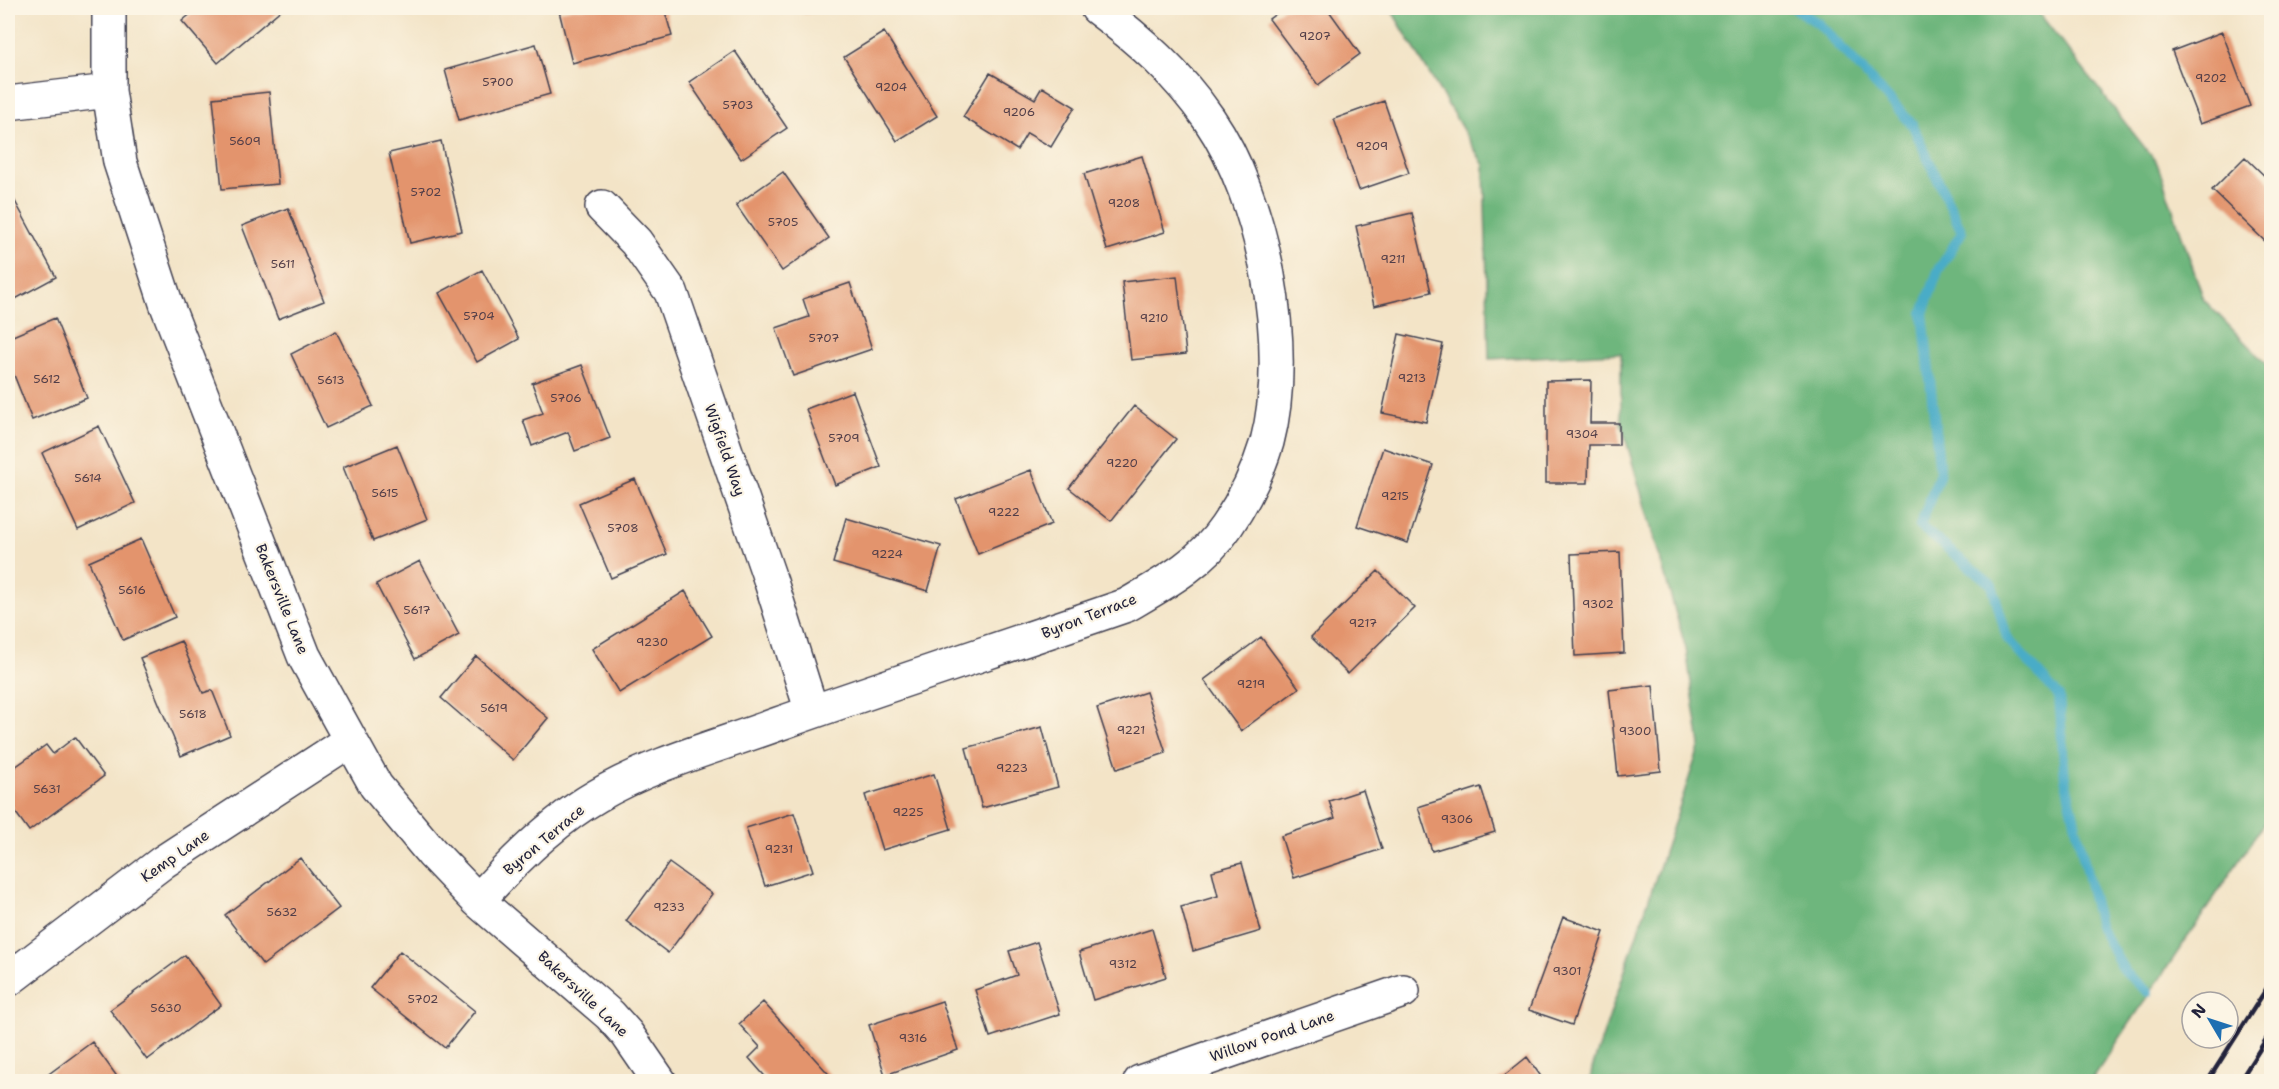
<svg xmlns="http://www.w3.org/2000/svg" width="2279" height="1089" font-family="'Shantell Sans',sans-serif">
<rect width="100%" height="100%" fill="#fcf5e5"/>
<filter id="ink" filterUnits="userSpaceOnUse"><feTurbulence type="fractalNoise" baseFrequency=".0167" numOctaves="2"/><feDisplacementMap in="SourceGraphic" scale="12" xChannelSelector="R" yChannelSelector="G"/><feConvolveMatrix kernelMatrix="1 2 1 2 8 2 1 2 1" color-interpolation-filters="sRGB"/></filter>
<filter id="wash" filterUnits="userSpaceOnUse"><feTurbulence type="fractalNoise" baseFrequency=".008" numOctaves="4" result="noise"/><feDisplacementMap in="SourceGraphic" scale="24" xChannelSelector="R" yChannelSelector="G"/><feGaussianBlur stdDeviation="1.35" result="paint"/><feColorMatrix in="noise" values="0 0 0 0 0 0 0 0 0 0 0 0 0 0 0 0 0 1.4 0 .05"/><feComposite in="paint" operator="in"/></filter>
<g filter="url(#wash)">
<rect width="100%" height="100%" fill="#f3e4c7"/>
<path fill="#6eb67d" stroke="#486c5c" stroke-width="1.5" d="M1390,8H2035L2157,163L2204,300L2271,369V813L2091,1081H1590L1592,1069L1700,745L1686,649L1621,423V353L1489,359L1484,165Z"/>
<g fill="none" stroke-linecap="round" stroke-linejoin="round">
<path stroke="#48acc7" stroke-width="10" d="M1794,8L1818,23L1912,124L1962,232L1938,271L1923,313L1940,473L1920,526L1992,585L2007,638L2059,696L2065,778L2099,926L2125,972L2148,992"/>
</g>
<g id="blocks">
<path fill="#e3946d" d="M198,8H283L218,63L182,21Z
M573,8H664L672,36L572,63L559,11Z
M803,8H836V9L804,14Z
M1284,8H1327L1360,54L1318,85L1269,19Z
M884,32L937,116L897,141L844,57Z
M2222,32L2250,106L2200,124L2172,51Z
M536,44L550,94L459,120L445,70Z
M735,51L787,128L741,159L689,82Z
M990,73L1035,99L1042,87L1075,107L1051,147L1027,133L1017,150L963,117Z
M269,92L278,184L222,189L213,98Z
M1384,101L1409,173L1359,190L1334,119Z
M441,141L462,231L410,243L389,153Z
M1142,156L1165,232L1107,250L1084,174Z
M2245,157L2272,183V248L2212,190Z
M783,172L829,238L782,271L736,205Z
M10,192L56,277L8,303V193Z
M288,208L324,301L278,319L242,226Z
M1412,213L1431,292L1374,306L1356,226Z
M482,270L519,339L477,362L439,293Z
M1177,276L1186,354L1131,360L1122,282Z
M850,283L872,349L793,376L776,328L809,317L803,299Z
M55,318L87,398L32,420L8,360V338Z
M336,331L373,406L326,428L291,354Z
M1399,334L1443,344L1426,422L1382,413Z
M582,365L610,438L575,451L568,432L532,446L523,420L543,413L532,383Z
M1591,380L1590,423H1619V445H1589L1588,483H1546V381Z
M853,391L881,467L835,485L806,409Z
M1134,406L1176,439L1111,521L1069,488Z
M99,426L135,503L78,530L42,453Z
M397,445L427,519L373,541L343,467Z
M1383,448L1433,465L1408,543L1357,526Z
M1031,470L1052,524L978,554L956,499Z
M635,479L667,554L611,578L579,503Z
M846,518L941,546L928,591L833,563Z
M141,539L175,617L123,640L89,562Z
M1620,552L1624,653L1575,656L1571,554Z
M420,561L459,635L415,659L376,584Z
M1378,571L1415,608L1348,674L1311,637Z
M685,591L712,636L619,693L592,649Z
M1261,637L1299,688L1241,731L1204,680Z
M181,641L203,693L212,690L230,735L181,756L140,658Z
M476,656L548,718L513,760L441,698Z
M1653,685L1661,771L1618,776L1609,690Z
M1146,692L1166,753L1117,769L1097,708Z
M1042,727L1058,787L982,808L966,748Z
M75,737L104,776L29,831L8,802V772L46,745L53,754Z
M934,774L951,829L882,850L865,795Z
M1481,787L1495,832L1432,851L1418,807Z
M1363,790L1382,849L1294,878L1281,836L1335,818L1329,801Z
M794,813L813,871L765,886L746,828Z
M300,858L339,908L263,965L225,915Z
M669,863L712,894L668,953L626,921Z
M1242,863L1261,931L1193,951L1181,907L1218,896L1212,871Z
M1563,917L1604,932L1572,1025L1529,1010Z
M1152,929L1166,977L1093,1000L1079,952Z
M1037,942L1060,1014L990,1037L975,990L1017,975L1009,951Z
M400,951L475,1011L445,1048L370,988Z
M185,955L221,1005L147,1060L110,1010Z
M942,1001L958,1050L885,1075L869,1025Z
M763,1002L836,1082H770L749,1058L760,1047L739,1024Z
M92,1042L121,1082H38Z
M1527,1057L1545,1082H1496Z"/>
</g>
</g>
<g filter="url(#ink)">
<use href="#blocks" fill-opacity="0" stroke="#413f50" stroke-width="1.5"/>
<g fill="none" stroke-linecap="round" stroke-linejoin="round">
<g stroke="#413f50" stroke-width="36">
<path id="minor" d="M109,8V91L120,162L166,303L304,656L376,786L432,853L478,901L610,1015L627,1034L660,1082
M8,103L109,91
M602,207L636,242L671,292L771,582L812,712
M478,901C512,862 552,822 597,796C653,763 718,746 778,724C894,683 1011,645 1127,605C1163,584 1202,563 1226,527C1243,502 1258,472 1267,442C1292,348 1264,199 1209,119C1178,74 1140,40 1097,8
M8,980L163,862L349,741
M1140,1082L1403,991"/>
</g>
<use href="#minor" stroke="#fff" stroke-width="33"/>
<path stroke="#22223b" stroke-width="4.5" d="M2207,1082L2272,980
M2239,1082L2272,1030"/>
</g>
</g>
<g text-anchor="middle" stroke-width="4.5" stroke-linejoin="round" paint-order="stroke">
<g font-size="12" fill="#523e48">
<text x="1315" y="40">9207</text>
<text x="2211" y="82">9202</text>
<text x="498" y="86">5700</text>
<text x="891" y="91">9204</text>
<text x="738" y="109">5703</text>
<text x="1019" y="116">9206</text>
<text x="245" y="145">5609</text>
<text x="1372" y="150">9209</text>
<text x="426" y="196">5702</text>
<text x="1124" y="207">9208</text>
<text x="783" y="226">5705</text>
<text x="1393" y="263">9211</text>
<text x="283" y="268">5611</text>
<text x="479" y="320">5704</text>
<text x="1154" y="322">9210</text>
<text x="824" y="342">5707</text>
<text x="1412" y="382">9213</text>
<text x="47" y="383">5612</text>
<text x="331" y="384">5613</text>
<text x="566" y="402">5706</text>
<text x="1582" y="438">9304</text>
<text x="844" y="442">5709</text>
<text x="1122" y="467">9220</text>
<text x="88" y="482">5614</text>
<text x="385" y="497">5615</text>
<text x="1395" y="500">9215</text>
<text x="1004" y="516">9222</text>
<text x="623" y="532">5708</text>
<text x="887" y="558">9224</text>
<text x="132" y="594">5616</text>
<text x="1598" y="608">9302</text>
<text x="417" y="614">5617</text>
<text x="1363" y="627">9217</text>
<text x="652" y="646">9230</text>
<text x="1251" y="688">9219</text>
<text x="494" y="712">5619</text>
<text x="193" y="718">5618</text>
<text x="1131" y="734">9221</text>
<text x="1635" y="735">9300</text>
<text x="1012" y="772">9223</text>
<text x="47" y="793">5631</text>
<text x="908" y="816">9225</text>
<text x="1457" y="823">9306</text>
<text x="779" y="853">9231</text>
<text x="669" y="911">9233</text>
<text x="282" y="916">5632</text>
<text x="1123" y="968">9312</text>
<text x="1567" y="975">9301</text>
<text x="423" y="1003">5702</text>
<text x="166" y="1012">5630</text>
<text x="913" y="1042">9316</text>
</g>
<g font-size="15" fill="#22223b" stroke="#fcf5e5">
<text transform="translate(725 450) rotate(71)" y="5">Wigfield Way</text>
<text transform="translate(282 599) rotate(68)" y="5">Bakersville Lane</text>
<text transform="translate(1089 616) rotate(-21)" y="5">Byron Terrace</text>
<text transform="translate(544 840) rotate(-40)" y="5">Byron Terrace</text>
<text transform="translate(175 856) rotate(-35)" y="5">Kemp Lane</text>
<text transform="translate(583 994) rotate(43)" y="5">Bakersville Lane</text>
<text transform="translate(1272 1036) rotate(-19)" y="5">Willow Pond Lane</text>
</g>
</g>
<rect width="2279" height="1089" fill="none" stroke="#fcf5e5" stroke-width="30"/>
<g transform="translate(2210 1020) rotate(309)"><circle r="28" fill="#fcf5e5" stroke="#a5a1a1" stroke-width="1.5"/>
<path d="M0-4.5L10 22L0 15L-10 22Z" fill="#1f6fb2"/>
<text y="-9" font-size="16" font-weight="bold" text-anchor="middle" fill="#22223b">N</text>
</g>
</svg>
